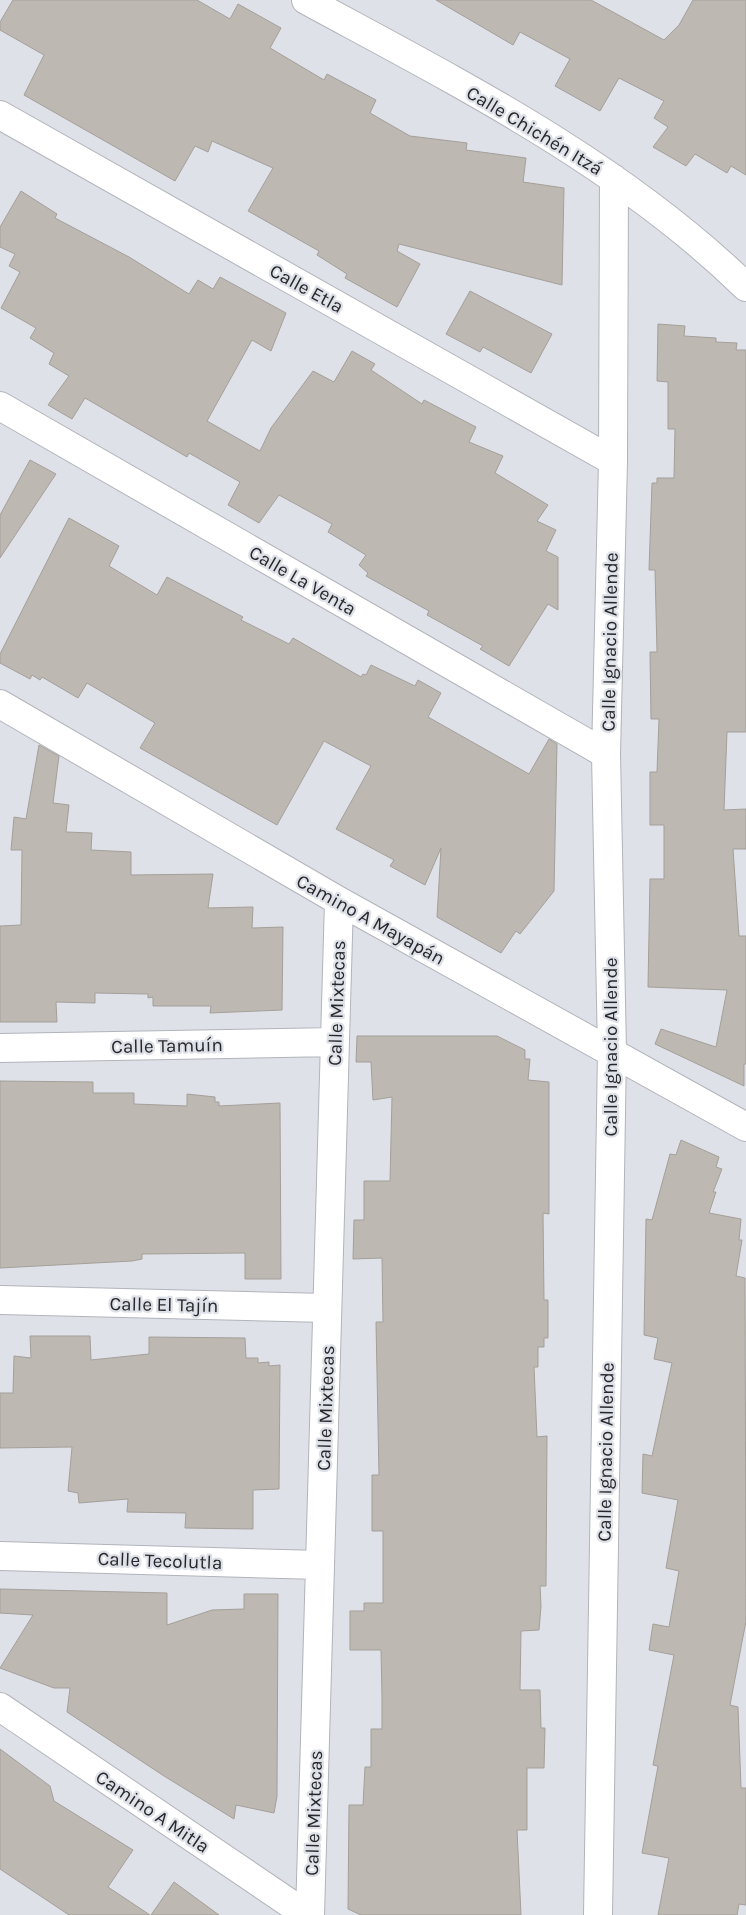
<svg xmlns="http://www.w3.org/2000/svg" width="746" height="1915" font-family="Karla,sans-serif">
<rect width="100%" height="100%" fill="#dee1e8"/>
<path fill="#beb8b3" stroke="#a59f9a" d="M13,0H197L230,19L238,4L281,28L270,48L324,80L327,74L376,100L370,113L410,136L467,143L466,150L526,158L523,182L564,188L562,285L399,244L397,251L420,264L397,307L345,278L347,274L317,255L319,251L248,211L273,168L212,141L208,152L195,146L175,181L24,95L44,55L0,30V22Z
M436,0H591L664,40L679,25L693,0H746V175L731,166L727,173L695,154L686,166L653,147L668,127L654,118L664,101L619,78L600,111L555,86L570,59L520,32L513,45Z
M21,191L57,214L55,218L129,257L189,294L198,280L213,289L220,277L286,313L271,351L252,340L207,421L260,451L271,428L313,371L334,382L352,351L375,364L371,370L422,404L424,400L476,427L469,442L503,456L495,473L548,505L537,521L556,530L546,551L558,557V610L548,604L509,666L480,649L483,646L427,615L429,611L366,576L368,573L359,565L366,555L328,532L332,524L279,495L259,523L228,505L240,482L189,453L187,457L85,398L72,419L48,405L69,376L49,364L54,353L30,338L36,328L1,308L20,272L9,266L15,254L0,247V227Z
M470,291L552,334L531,373L483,347L480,352L446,334Z
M658,324L685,326L684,336L716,338V342L737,343L736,350H746V732H727L724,810L746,809V849H733L739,936H746V1064H744V1086L655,1044L661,1029L716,1047L727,990L648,987L650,879H664V825H650V772H657L659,719H651L650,652H657L655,570H649L652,483H657V478H674L675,429H668V382L657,381Z
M30,460L56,474L0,558V515Z
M69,518L119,546L109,566L157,595L167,577L243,617L241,620L289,644L293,638L361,677L363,674L366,675L371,665L415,686L418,680L441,693L428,717L529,774L549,739L557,744L554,891L520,934L516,931L501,953L437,917L441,848L425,885L390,866L394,860L336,829L371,766L324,741L277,825L140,748L155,723L87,683L78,698L42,677L40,680L32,675L30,679L0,663V654Z
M39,745L59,756L53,803L69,805L66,832L92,833L91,850L131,852V875L213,874L208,908L253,907L252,928L283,927L282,1010L210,1013L211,1006H153V997L148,998V994L95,993V1003L56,1002L57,1022H0V926L21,925L22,850H11L14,817L26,819Z
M357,1036H497L525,1050V1059H530L528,1080L549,1082V1214L543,1213L544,1300H548V1338H544V1347H538V1367H534L537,1437L547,1436L546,1586H540L541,1606L539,1630L521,1631L520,1690H540L541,1728H545L544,1768H527V1830H517L521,1915H361L348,1909L349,1805H363L365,1767H371V1729H382V1696L381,1650H350V1611H364V1603H383V1531H372V1475H379L376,1322H383L382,1258L353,1259L354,1220H364V1181H390L392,1097L373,1100L371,1062H356Z
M0,1081L93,1082V1093H134V1104L187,1106V1094L215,1097V1102H219V1106L280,1103L281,1279H245V1253L142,1254V1259L132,1261L0,1268Z
M681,1140L719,1157L716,1167L722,1169L713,1192H716L709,1213L741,1219L739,1240H742L736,1276L745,1278L746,1621L730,1705L738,1707L741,1788H746V1905L739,1904L737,1915H658L669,1858L642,1853L658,1766L653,1765L674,1655L649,1650L653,1624L669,1627L679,1571L666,1568L678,1500L642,1493L643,1454L652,1456L672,1363L654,1359L658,1338L644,1335L646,1219L652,1220L670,1154L676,1155Z
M30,1336H90L91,1360L149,1354V1337L245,1338L246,1358H258V1363L269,1362V1366L280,1365L279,1489L253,1490V1529L185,1528L186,1513L127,1512L128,1499L79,1503L78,1493L68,1491L72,1447L0,1448V1393H13L14,1356L31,1358Z
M0,1589L167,1593V1625L212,1610L244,1609V1594H278L277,1796L274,1813L236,1805L234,1819L164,1776L67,1712L70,1688H54L0,1668L33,1615L0,1613Z
M0,1749L50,1786L54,1801L133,1850L108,1887L150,1915H69L0,1869Z
M174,1882L219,1915H151Z"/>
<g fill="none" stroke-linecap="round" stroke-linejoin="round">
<g stroke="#b2b4bb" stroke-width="30">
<path id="minor" d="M306,0C459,83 620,164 746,287
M0,115L613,461
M0,406L606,754
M0,704L339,901L746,1127
M0,1048L335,1042
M0,1300L327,1308
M0,1556L320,1565
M0,1707L307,1915
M310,1915L339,901
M598,1915L612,1051L606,754L613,461L614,179"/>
</g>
<use href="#minor" stroke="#fff" stroke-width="28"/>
</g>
<g text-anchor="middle" stroke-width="4.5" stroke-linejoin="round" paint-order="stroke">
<g font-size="19" fill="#26272a" stroke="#dee1e8">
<text transform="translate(535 130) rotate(31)" y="7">Calle Chichén Itzá</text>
<text transform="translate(307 288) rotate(29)" y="7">Calle Etla</text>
<text transform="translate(303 580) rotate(30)" y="7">Calle La Venta</text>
<text transform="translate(609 642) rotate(-89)" y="7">Calle Ignacio Allende</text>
<text transform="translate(371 919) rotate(29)" y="7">Camino A Mayapán</text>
<text transform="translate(336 1003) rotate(-88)" y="7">Calle Mixtecas</text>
<text transform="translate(167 1045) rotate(-1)" y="7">Calle Tamuín</text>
<text transform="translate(610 1047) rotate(-90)" y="7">Calle Ignacio Allende</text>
<text transform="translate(164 1304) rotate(1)" y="7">Calle El Tajín</text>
<text transform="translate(325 1408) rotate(-88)" y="7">Calle Mixtecas</text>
<text transform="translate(605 1452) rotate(-89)" y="7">Calle Ignacio Allende</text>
<text transform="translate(160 1560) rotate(2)" y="7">Calle Tecolutla</text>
<text transform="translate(153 1811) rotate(34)" y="7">Camino A Mitla</text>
<text transform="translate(313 1813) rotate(-88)" y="7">Calle Mixtecas</text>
</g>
</g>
</svg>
